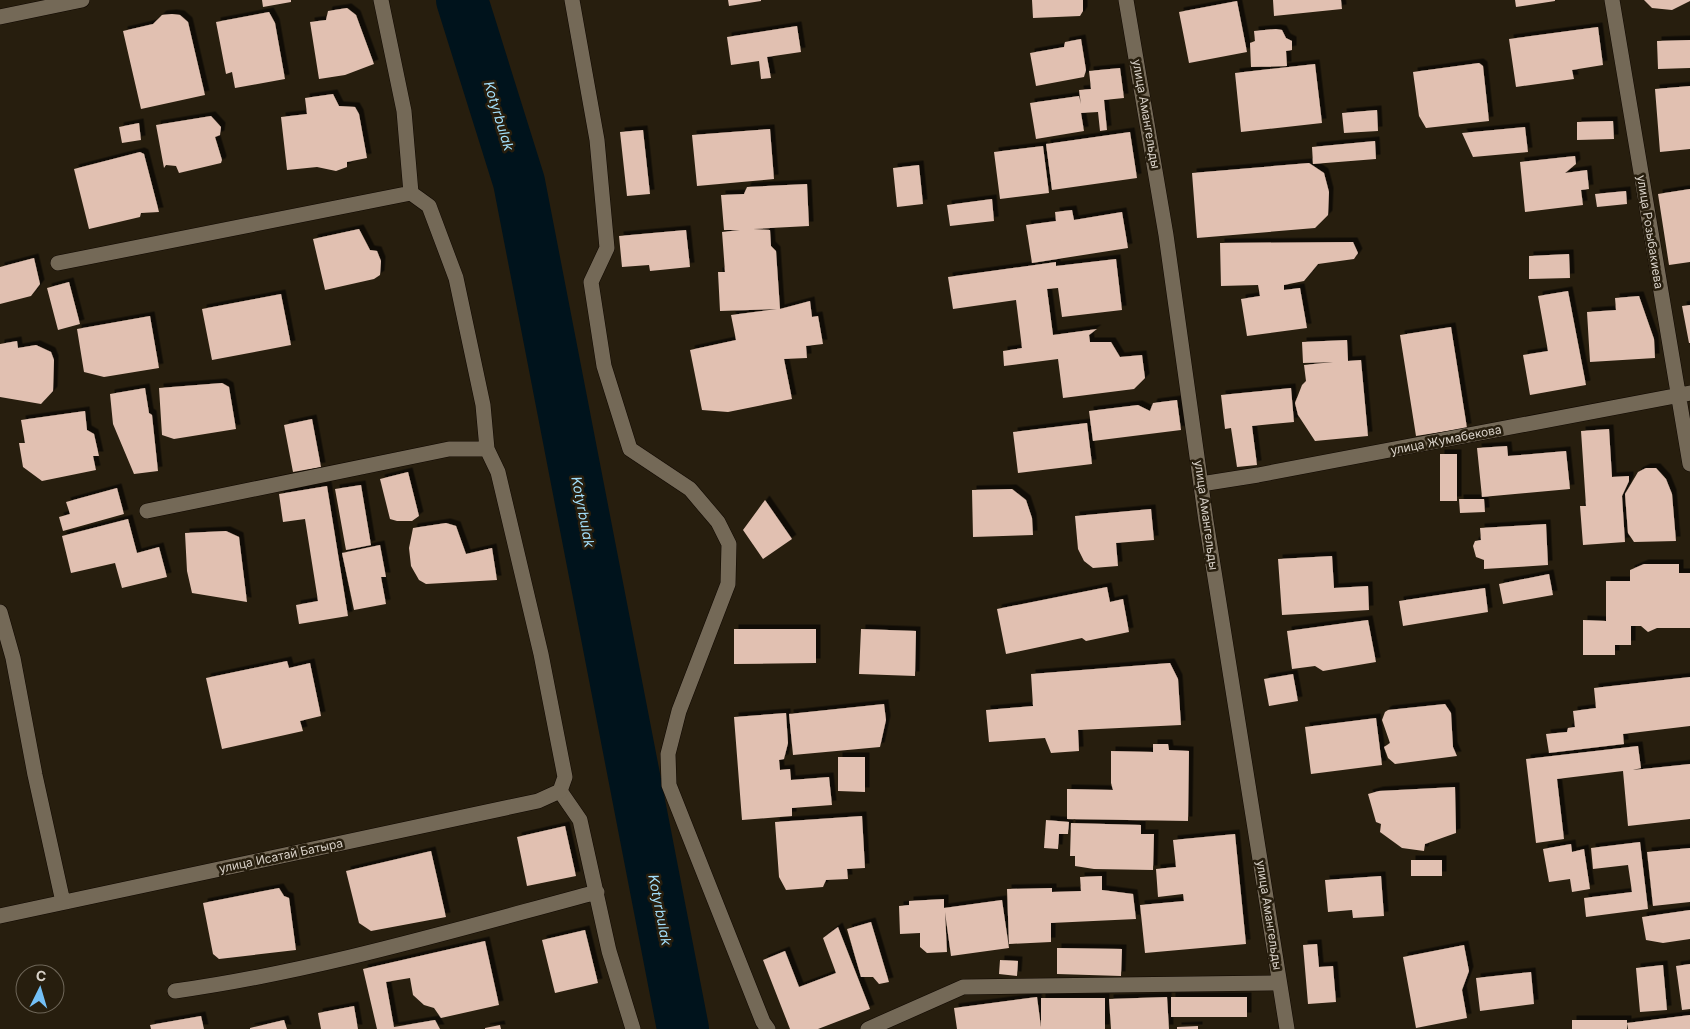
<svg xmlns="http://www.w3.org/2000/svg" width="1690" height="1029" font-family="Inter,sans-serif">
<defs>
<filter id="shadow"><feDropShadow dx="4.5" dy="-4.5" stdDeviation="0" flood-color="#0009"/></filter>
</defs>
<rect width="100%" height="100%" fill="#271e0e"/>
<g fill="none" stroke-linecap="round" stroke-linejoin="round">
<path stroke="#00131c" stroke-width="52" d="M462,0L519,182L683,1029"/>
</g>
<path fill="#e1c0b1" filter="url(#shadow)" d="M262,0H291V2L263,7Z
M728,0H761V1L729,6Z
M1032,0H1083V11L1080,16L1033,18Z
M1273,0H1341L1342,9L1274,16Z
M1515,0H1555V1L1516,7Z
M1644,0H1690V1L1672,10L1652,8Z
M1237,1L1247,52L1189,63L1179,12Z
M347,8L356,15L374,64L345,75L319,79L310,22L326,20L328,11Z
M269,12L275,23L285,79L235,88L232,72L226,74L216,22Z
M172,14L180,15L188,22L205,95L141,109L123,31L153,24L162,15Z
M797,26L801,52L767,57L771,78L761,79L759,61L731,65L727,37Z
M1598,27L1603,65L1572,70L1574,79L1516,87L1509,39Z
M1276,29L1282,30L1286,38L1292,41V50L1286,51L1287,66L1251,67L1250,43L1255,41L1254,31Z
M1081,39L1086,70L1084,77L1036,86L1030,53L1064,47L1065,42Z
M1690,40V68L1658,69L1657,41Z
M1479,63L1483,66L1489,121L1426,128L1419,116L1413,72Z
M1315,64L1322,123L1241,132L1235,73Z
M1120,68L1124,98L1104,100L1107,130L1100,131L1098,112L1081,113L1084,131L1036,139L1030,103L1079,96L1081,104L1079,90L1091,89L1089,71Z
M1690,86V149L1660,152L1655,89Z
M333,94L339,106L355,107L359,114L367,158L347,162V167L336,171L317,167L287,170L281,117L307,114L305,98Z
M1377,110L1378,131L1344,133L1342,113Z
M211,116L221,127L220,135L215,137L222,160L221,163L179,173L176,166L166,165L164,168L156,125Z
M1613,121L1614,139L1577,140V122Z
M139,123L141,140L122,143L119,127Z
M1525,127L1528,152L1473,157L1462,133Z
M770,129L774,179L697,186L692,135Z
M643,130L650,194L627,196L620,132Z
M1130,132L1137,178L1052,190L1046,144Z
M1375,141L1376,159L1313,164L1312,147Z
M1043,146L1049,193L1000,199L994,152Z
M140,152L144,154L159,212L141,213L140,217L89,229L74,169Z
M1575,156L1576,164L1565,173L1587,170L1589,189L1581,190L1583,205L1525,212L1520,162Z
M1309,163L1324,173L1329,192L1328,215L1315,228L1197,238L1192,173Z
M919,165L923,204L897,207L893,168Z
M807,184L809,226L753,229L770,230L771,246L776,251L780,309L810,301L812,317L818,316L823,344L806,346L807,358L784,359L792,399L728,412L702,410L690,350L736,340L731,315L777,309L720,311L718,272H725L722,232L740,230H724L721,195L744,194L747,187Z
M1690,189V262L1669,265L1658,194Z
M1626,191L1627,204L1597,207L1595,194Z
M992,199L994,221L950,226L947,205Z
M1072,210L1074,220L1122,212L1128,248L1032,263L1026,225L1056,221L1055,212Z
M359,229L370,250L377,251L381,261L380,275L374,279L325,290L313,239Z
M686,230L690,267L650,271L649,265L622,267L619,236Z
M1353,242L1358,253L1354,259L1318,264L1304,281L1284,285V290L1300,288L1307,328L1247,336L1241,299L1260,296L1258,285L1221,286L1220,243Z
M1569,254L1570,278L1529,279V256Z
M34,258L40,284L31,296L0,304V267Z
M1116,259L1122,310L1062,317L1058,288L1047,289L1053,335L1097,329L1089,335L1090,342H1111L1120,357L1142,355L1145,378L1134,389L1063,398L1058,359L1004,366L1003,351L1022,348L1016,300L953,309L948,277L1056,262V266Z
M69,282L80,324L58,330L47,288Z
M1568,291L1586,385L1530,395L1523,355L1548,351L1538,296Z
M281,294L291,345L212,360L202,309Z
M1639,296L1654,339L1655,358L1590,362L1587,312L1616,310L1615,298Z
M1690,305V343H1689L1682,306Z
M150,316L159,368L104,377L84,372L77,329Z
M1451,327L1467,428L1416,436L1400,335Z
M1347,340L1348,361L1361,360L1368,436L1315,441L1298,415L1295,403L1302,385L1306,381L1304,365L1333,362L1303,363L1302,342Z
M17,341L18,348L36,345L51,352L54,360L53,391L41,404L0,397V344Z
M222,383L229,387L236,429L174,439L162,435L159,388Z
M145,388L149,413L152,415L158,471L134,474L113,424L110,394Z
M1291,388L1294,422L1252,426L1257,465L1237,467L1231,428L1225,429L1221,395Z
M1177,400L1181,430L1093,441L1089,411L1138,405L1150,411L1153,403Z
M85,411L87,430L94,434L99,456H93L96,470L42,481L23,467L19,443H25L21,420Z
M312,419L321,467L293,472L284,425Z
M1087,423L1092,464L1018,473L1013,432Z
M1609,429L1612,477L1629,476V481L1622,496L1625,542L1583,545L1580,506H1586L1581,431Z
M1507,446L1508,456L1566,451L1570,489L1482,497L1477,448Z
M1440,454H1457V501H1440Z
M1646,468H1656L1666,479L1672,494L1676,541L1634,542L1628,533L1625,494L1638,472Z
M408,472L419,516L412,521H397L390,519L380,479Z
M361,485L371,545L346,550L335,489Z
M327,486L348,616L299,624L296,605L318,601L305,519L283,522L279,494Z
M117,488L124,514L63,531L59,517L70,514L66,502Z
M1012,489L1026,500L1032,518L1033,535L973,537L972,490Z
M1459,499H1484L1485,512L1460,513Z
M765,500L792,539L763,559L743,530Z
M1151,509L1154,540L1116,543L1118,566L1093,568L1084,561L1078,549L1075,516Z
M128,519L137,553L159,547L167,577L122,588L115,563L71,573L62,536Z
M446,523L456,526L466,554L492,548L497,580L426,584L419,580L411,566L409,548L413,528Z
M1546,524L1548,565L1484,569V560L1476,557L1473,546L1475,541L1481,540L1480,528Z
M226,531L239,537L247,602L192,593L187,571L185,533Z
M380,545L386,577H381L386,604L354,610L342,553Z
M1332,556L1334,588L1368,586L1369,610L1282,615L1278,559Z
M1644,564H1679V573H1690V628H1657L1648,632L1641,626H1631V645H1615V655H1583V620L1606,621V581H1630V570Z
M1549,574L1553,595L1503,604L1499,584Z
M1107,587L1110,602L1123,599L1129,632L1086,641L1082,638L1006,654L997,609Z
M1485,588L1488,612L1403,626L1399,601Z
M1368,620L1376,662L1323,671L1315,666L1292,669L1287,631Z
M734,629H816V663L734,664Z
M861,629L916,631L915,676L859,674Z
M287,661L289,668L310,663L321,716L300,721L303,731L222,749L206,678Z
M1170,663L1178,679L1181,725L1078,730L1079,751L1051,753L1045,738L989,742L986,710L1033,706L1031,674Z
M1293,674L1298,701L1269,706L1264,679Z
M1690,677V726L1623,734L1624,744L1549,753L1546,734L1567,732L1568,728L1575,727L1573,711L1596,708L1594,688Z
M884,704L886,720L880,747L793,755L789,714Z
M1445,704L1451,713L1453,747L1457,756L1395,764L1388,758L1384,747L1390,743L1382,720L1385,712L1388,710Z
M786,713L788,743L784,759L779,760L780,770L790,769L791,780L829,777L832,805L792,808V816L742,820L734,717Z
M1376,718L1382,765L1311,774L1305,727Z
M1153,744H1168L1169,750L1189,751L1188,821L1067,819V789L1113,790L1111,783V751L1153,752Z
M1638,746L1641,768L1633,770L1690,764V819L1628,826L1623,771L1557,779L1564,839L1536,843L1526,759Z
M838,757H865V792L838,791Z
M1455,787L1456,833L1425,844L1424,851L1402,848L1380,832L1381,824L1376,822L1368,794L1379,791Z
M862,816L865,868L847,869L848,879L826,880L823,887L786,890L779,877L775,822Z
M1046,820L1069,822L1068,834H1059L1058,849L1044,848Z
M1071,823L1141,825V834H1154L1153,870L1094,869L1075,866V856H1070Z
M565,826L576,876L527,886L517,837Z
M1235,834L1246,944L1145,953L1140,905L1184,901L1183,894L1158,897L1156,869L1176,867L1173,840Z
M1640,842L1648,909L1586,917L1584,898L1632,892L1628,865L1593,869L1591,848Z
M1571,844L1572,852L1584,849L1590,889L1572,892L1570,879L1549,882L1543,849Z
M1690,848V902L1653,906L1647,852Z
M431,851L446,917L371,931L359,923L346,871Z
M1411,860H1442V876H1411Z
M1102,876V890L1133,894L1136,919L1051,923V942L1009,944L1007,889L1052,888V892L1081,891L1080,877Z
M1381,876L1384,916L1353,918L1352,910L1328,912L1325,880Z
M279,888L284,896L289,898L296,950L219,959L213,954L203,903Z
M944,899V908L1002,900L1009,948L951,956L945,912L947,952L927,953L920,947V933L900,934L899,906L909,905V901Z
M1690,910V939L1663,943L1646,940L1642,917Z
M871,922L889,982L879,984L873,977H861L847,929Z
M838,927L870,1009L818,1029H790L763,960L785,951L799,987L836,973L823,938Z
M585,930L598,983L555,993L542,940Z
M485,941L499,1005L441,1018L434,1008L424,1005L413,995L410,978L386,982L394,1027L435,1020L440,1029H377L363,969Z
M1317,944L1319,967L1333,966L1336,1002L1308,1004L1303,945Z
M1464,945L1469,971L1462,990L1467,1018L1416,1028L1403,957Z
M1057,948L1122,949L1121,976L1057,974Z
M1000,960L1018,961L1017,976L999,974Z
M1690,964V1009L1682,1010L1676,966Z
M1663,965L1667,1010L1640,1012L1636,968Z
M1531,972L1534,1004L1480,1011L1476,978Z
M1037,997L1041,1027V998H1105V1029H957L954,1008Z
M1167,997L1169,1029H1111L1109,999Z
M1171,997H1247V1017H1171Z
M354,1006L358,1029H321L318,1013Z
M1690,1015V1029H1628L1627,1023Z
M201,1016L204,1029H151L150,1025Z
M284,1020L287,1029H250V1028Z
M1572,1020H1627V1029H1572Z
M500,1025L501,1029H485V1028Z
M1198,1026V1029H1177V1027Z"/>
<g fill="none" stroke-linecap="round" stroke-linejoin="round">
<g stroke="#100800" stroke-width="16">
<path id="lane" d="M560,791L580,820L609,951L633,1029
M175,991C318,971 458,929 597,892"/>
</g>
<g stroke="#100800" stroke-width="16">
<path id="street" d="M381,0L404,111L411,193
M572,0L597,140L607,248L591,282L604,366L630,449L690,489L718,522L729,544L728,584L679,711L668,754L669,785L763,1022L768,1029
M1126,0L1166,235L1206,521L1287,1029
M1612,0L1690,464
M0,17L82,0
M58,263L411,193L429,206L456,278L483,405L487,449
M1201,484L1258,475L1690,393
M0,612L13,658L35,775L63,902
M0,916L538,801L560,791L565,777L541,654L498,472L487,449H449L147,511
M868,1029L963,987L1279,983"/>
</g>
<use href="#lane" stroke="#746957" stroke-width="15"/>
<use href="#street" stroke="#746957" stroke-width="15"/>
</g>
<g text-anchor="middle" stroke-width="5" stroke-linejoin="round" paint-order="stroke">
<g font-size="12" fill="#d8d1c8" stroke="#271e0e">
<text transform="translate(1146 114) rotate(80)" y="4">улица Амангельды</text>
<text transform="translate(1650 232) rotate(81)" y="4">улица Розыбакиева</text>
<text transform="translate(1446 440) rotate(-11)" y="4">улица Жумабекова</text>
<text transform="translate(1206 515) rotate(82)" y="4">улица Амангельды</text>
<text transform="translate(281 856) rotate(-12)" y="4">улица Исатай Батыра</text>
<text transform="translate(1269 915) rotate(81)" y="4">улица Амангельды</text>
</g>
<g font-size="14" font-style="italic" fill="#a3dffb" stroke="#271e0e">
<text transform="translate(499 116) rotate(73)" y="5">Kotyrbulak</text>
<text transform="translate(583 512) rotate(79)" y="5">Kotyrbulak</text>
<text transform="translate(660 910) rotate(79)" y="5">Kotyrbulak</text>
</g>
</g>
<g transform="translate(40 989) rotate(5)"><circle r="24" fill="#271e0e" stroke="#6e6658"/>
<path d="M0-4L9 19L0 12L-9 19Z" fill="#74c0f6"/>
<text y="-8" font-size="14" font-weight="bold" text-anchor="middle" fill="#d8d1c8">С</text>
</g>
</svg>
